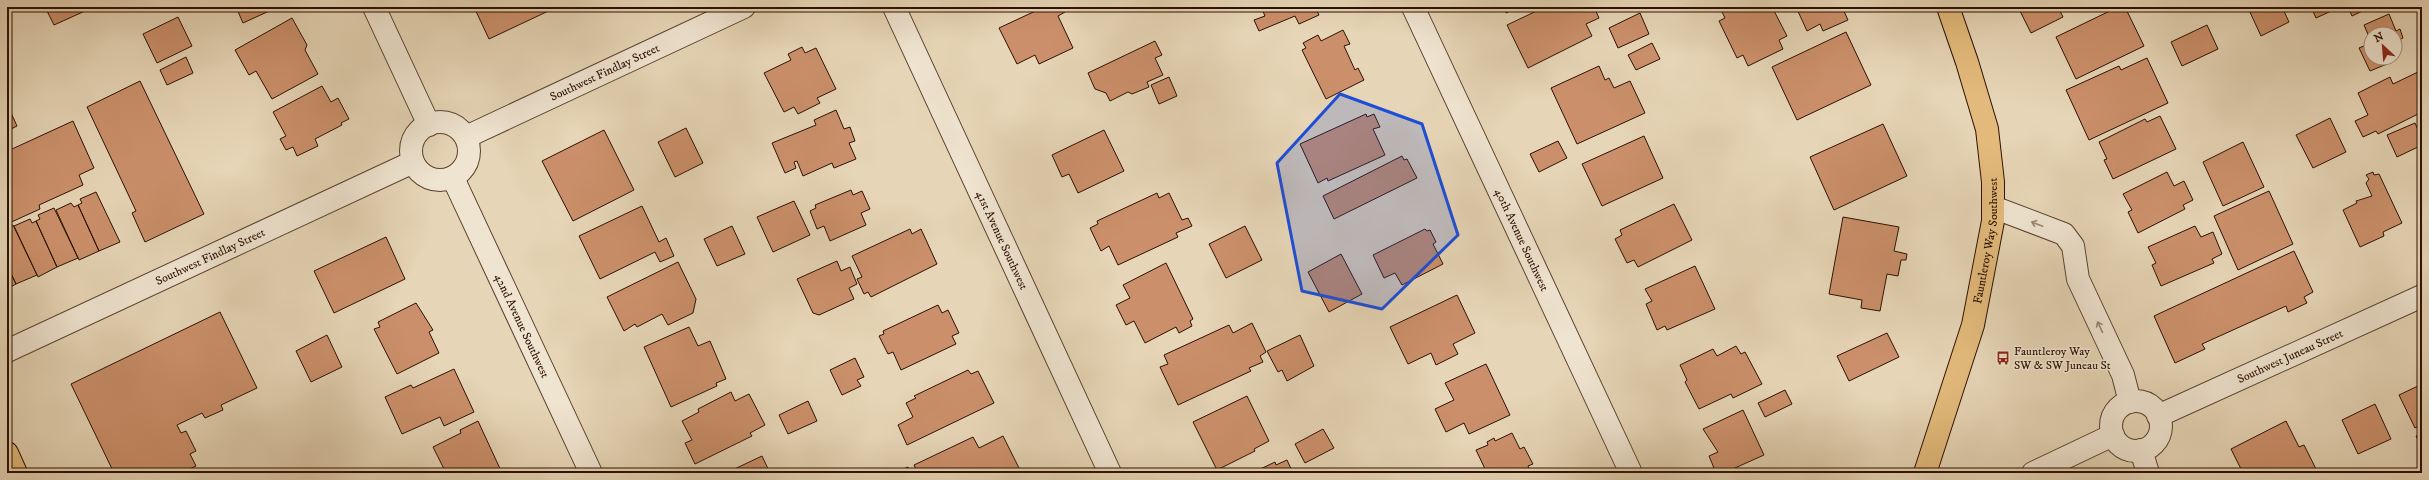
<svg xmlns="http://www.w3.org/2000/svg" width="2429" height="480" font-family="'IM FELL DW Pica',serif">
<rect width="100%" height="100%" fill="#e6d5b6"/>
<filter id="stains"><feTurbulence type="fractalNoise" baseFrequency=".005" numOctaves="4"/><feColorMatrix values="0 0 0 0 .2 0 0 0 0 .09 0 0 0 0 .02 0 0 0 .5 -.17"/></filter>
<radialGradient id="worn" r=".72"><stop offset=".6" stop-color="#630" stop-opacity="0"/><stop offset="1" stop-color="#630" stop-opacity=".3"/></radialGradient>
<path fill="#cb906b" stroke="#2c1001" d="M45,7H83L85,11L54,25Z
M236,7H278L243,23Z
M474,7H557L489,39Z
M1044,7H1063L1065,12L1058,16L1073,48L1039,64L1035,55L1017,64L999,28Z
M1261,7H1321L1316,9L1319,15L1299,24L1295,16L1259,31L1254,20L1265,16Z
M1504,7H1519L1506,13Z
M1545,7H1594L1599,18L1586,24L1592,36L1528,68L1507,25Z
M1772,7L1787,36L1779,40L1783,49L1748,66L1743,55L1737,58L1719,21L1725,18L1720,8Z
M1796,7H1842L1848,20L1823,31L1820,24L1807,31Z
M2018,7H2058L2063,17L2031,33Z
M2118,7H2125L2144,46L2076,79L2056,37Z
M2255,7H2282L2289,22L2261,36L2249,10Z
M2311,7H2340L2316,18Z
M2348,7H2371L2352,16Z
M1640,13L1649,34L1618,48L1609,28Z
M2389,14L2396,31L2400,29L2403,38L2395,42V34H2371V42L2364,25Z
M178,17L192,46L157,63L143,34Z
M292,18L307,45L305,50L318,74L272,99L256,71L249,75L235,50Z
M2207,25L2218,49L2182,66L2171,42Z
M1343,30L1350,44L1344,46L1355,70L1358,68L1364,80L1326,99L1302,50L1306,48L1303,43L1318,35L1321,41Z
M1846,32L1871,85L1797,120L1772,67Z
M1155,41L1162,55L1155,58L1163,75L1147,82L1149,87L1132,94L1128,92L1110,101L1106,93L1095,89L1088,73Z
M1652,43L1660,59L1636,70L1628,55Z
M2371,43V58H2384L2387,64L2370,71L2359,48Z
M802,47L805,53L816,48L836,89L817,98L820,103L798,114L794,107L784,112L764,73L791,60L788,54Z
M186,57L193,73L167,85L160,70Z
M2147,58L2168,103L2089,140L2066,90L2119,66L2121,70Z
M1599,66L1605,80L1609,78L1614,88L1630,81L1645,113L1577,144L1551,88Z
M2418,72L2422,81V112L2378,134L2376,131L2363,137L2355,121L2368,115L2358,93L2390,77L2393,84Z
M1169,77L1177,96L1159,104L1151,85Z
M140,81L204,214L145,242L132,213L136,211L87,107Z
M322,86L331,102L338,98L349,119L341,123L342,125L315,139L318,146L297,156L293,147L286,150L280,139L286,136L273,112Z
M7,104L17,126L7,131Z
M836,110L844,129L850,127L855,141L849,143L856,159L834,168L832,163L803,176L797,161L794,162L796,168L785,173L772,143L816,125L814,120Z
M1366,114L1367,117L1374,114L1380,127L1373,129L1385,155L1328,181L1327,178L1318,183L1300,144Z
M2160,116L2176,149L2113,179L2104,160L2107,159L2099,142L2145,119L2147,122Z
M2330,118L2346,152L2313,168L2296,135Z
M73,121L94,168L79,175L83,185L39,205L40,209L7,224V145L9,144L12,149Z
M2415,123L2422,139V145L2397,157L2387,135Z
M1883,124L1907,176L1834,210L1810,157Z
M686,128L703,163L675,177L658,142Z
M604,130L634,190L573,221L542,161Z
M1104,130L1124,171L1078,193L1069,174L1062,177L1052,155Z
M1644,136L1663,178L1602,206L1582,164Z
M1558,141L1567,158L1539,172L1530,154Z
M2243,142L2264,187L2223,206L2203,162Z
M1402,156L1404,160L1407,159L1417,178L1334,219L1323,196Z
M2167,172L2174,186L2184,181L2193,200L2183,205L2185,209L2138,233L2128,212L2132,210L2123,194Z
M2373,172L2374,175L2379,174L2402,223L2383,232L2384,236L2360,247L2343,210L2357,203L2356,201L2372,196L2366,183L2369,179L2366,175Z
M851,190L853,195L862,191L870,209L861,213L866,225L830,241L824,226L817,229L810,211L816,208L815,205Z
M2269,191L2293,244L2238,270L2214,216Z
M96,192L120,242L99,251L78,205L82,203L80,199Z
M1157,193L1159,198L1169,193L1182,220L1188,218L1192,226L1176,233L1178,237L1118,265L1109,246L1101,251L1090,228L1098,224L1097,221Z
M794,201L810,235L773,252L757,217Z
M71,203L74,207L78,205L99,251L79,260L56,210Z
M1674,204L1692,240L1638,267L1634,260L1627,263L1615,239L1622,235L1620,230Z
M642,206L659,242L666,238L674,256L660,262L655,252L600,279L579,236Z
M54,208L78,258L57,267L36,221L40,219L38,215Z
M1843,217L1899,227L1894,251L1907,254L1906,260H1901L1898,276L1887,274L1880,311L1861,308L1862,300L1829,294Z
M30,219L32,223L36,221L57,267L38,277L14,226Z
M13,225L37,275L16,284L7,265V228Z
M732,226L745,254L717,266L704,239Z
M1245,226L1262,260L1226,278L1209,244Z
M2195,226L2201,237L2213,232L2222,254L2212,259L2214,263L2161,286L2152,265L2156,263L2148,247Z
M910,229L912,234L921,229L937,264L871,297L868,292L864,294L857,279L862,277L852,256Z
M1425,229L1427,231L1430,230L1436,242L1433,244L1443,264L1402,285L1395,273L1384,278L1373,255Z
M386,237L405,279L334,313L314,271Z
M2294,251L2313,292L2304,297L2307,303L2288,312L2286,306L2202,344L2205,349L2175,363L2154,316Z
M1341,254L1362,294L1329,312L1308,272Z
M837,261L841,271L850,267L857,284L849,288L854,299L819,315L813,313L797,279Z
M678,262L696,299L693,313L668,325L662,314L637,327L635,324L624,331L607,297Z
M1166,263L1193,319L1190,321L1192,326L1179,333L1176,327L1145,343L1134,321L1126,325L1116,305L1130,298L1123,285Z
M7,265L16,284L7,289Z
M1695,266L1715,309L1667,330L1665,326L1657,330L1646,304L1652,301L1645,289Z
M1457,295L1475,333L1453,344L1458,354L1436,365L1431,353L1408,364L1390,327Z
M416,303L433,330L429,332L439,353L397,374L374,329L380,327L378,322Z
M938,305L942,313L948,310L959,333L952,336L956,344L901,370L893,352L888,354L879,336L884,334L883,331Z
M220,312L257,388L221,405L223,410L205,418L202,413L177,425L181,433L186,431L196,451L190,454L196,466L181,473H114L71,384Z
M1252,323L1266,352L1260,356L1263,362L1249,368L1251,371L1178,405L1160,367L1168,364L1164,355L1229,325L1233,333Z
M689,327L698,346L710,341L726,379L716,383L717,386L671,407L644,347Z
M1887,333L1899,357L1849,381L1837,356Z
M327,335L342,367L311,382L296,351Z
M1300,335L1314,366L1287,381L1282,370L1278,372L1267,351Z
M1736,346L1741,354L1745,352L1762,384L1733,398L1731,394L1699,409L1685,382L1687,380L1680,365L1713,349L1717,356Z
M855,358L864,377L857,380L861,386L842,395L830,370Z
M1486,364L1510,415L1469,434L1464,423L1446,432L1435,409L1454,400L1445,383Z
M454,369L474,412L444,426L440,417L402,434L385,397L411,385L413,388Z
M968,370L971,374L978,371L994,403L907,445L898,425L913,417L906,403L916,398L914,396Z
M2418,386L2422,393V424L2415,428L2399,395Z
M1785,390L1792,404L1765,417L1758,403Z
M731,392L735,401L749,394L765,425L750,433L752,436L695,464L685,443L692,440L682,421L699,412L698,409Z
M1247,396L1269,441L1254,449L1255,451L1217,470L1193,422Z
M808,401L817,421L788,434L779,415Z
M2375,404L2391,439L2358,454L2342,420Z
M1743,410L1764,455L1726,472V470L1716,473L1709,456L1718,452L1703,429Z
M478,421L502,473H446L433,447L461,433L460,430Z
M2286,421L2299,447L2304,445L2317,471L2313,473H2243L2231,449Z
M1323,429L1334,448L1305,463L1295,444Z
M1512,433L1520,449L1524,447L1533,464L1528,466L1531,473H1487L1476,450L1488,445L1487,442L1494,438L1495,441Z
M2422,433V448L2416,436Z
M1003,436L1021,472L1019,473H918L914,465L973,437L979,448Z
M762,456L770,473H726Z
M1287,460L1293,473H1252L1275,462L1276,465Z
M908,467L911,473H895Z"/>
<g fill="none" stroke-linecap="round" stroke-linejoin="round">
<g stroke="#5a412e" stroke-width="24">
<g id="minor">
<path d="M374,7L429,125"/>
<path id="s1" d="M894,7L1110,473"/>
<path id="s2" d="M1413,7L1631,473"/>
<circle cx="440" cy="151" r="29"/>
<path id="s3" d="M466,137L744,7"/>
<path id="s4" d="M453,178L591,473"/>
<path d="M1993,207L2064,234L2073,246L2078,279L2123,375L2130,402"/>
<path id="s5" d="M7,351L413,162"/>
<circle cx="2136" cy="426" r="25"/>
<path id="s6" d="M2158,416L2422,296"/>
<path d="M2141,450L2148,473"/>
<path d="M2033,473L2113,435"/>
</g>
</g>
<g stroke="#2c1001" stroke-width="24">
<g id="major">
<path d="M7,453L16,473"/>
<path id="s7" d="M1925,473L1973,325L1993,221V182L1987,129L1967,62L1948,7"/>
</g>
</g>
<use href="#minor" stroke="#efe4d0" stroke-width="22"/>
<use href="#major" stroke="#e3ba7b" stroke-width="22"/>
</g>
<defs><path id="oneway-shaft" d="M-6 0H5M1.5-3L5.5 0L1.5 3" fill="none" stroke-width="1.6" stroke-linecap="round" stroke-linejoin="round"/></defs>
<g stroke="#978573">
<use href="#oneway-shaft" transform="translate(2037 224) rotate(-159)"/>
<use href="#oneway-shaft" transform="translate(2100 327) rotate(-115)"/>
</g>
<path fill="#1d4ed8" fill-opacity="0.2" stroke="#1d4ed8" stroke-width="3" stroke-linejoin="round" d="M1340,94L1422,124L1458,235L1382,309L1302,291L1277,163Z"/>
<defs>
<g id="bus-bare" transform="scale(1.08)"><path d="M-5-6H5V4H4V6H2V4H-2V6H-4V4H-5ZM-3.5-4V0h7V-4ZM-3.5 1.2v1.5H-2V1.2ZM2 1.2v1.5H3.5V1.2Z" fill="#8f2418" stroke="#efe4d0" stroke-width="2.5" paint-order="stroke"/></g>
</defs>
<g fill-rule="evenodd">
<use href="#bus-bare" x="2003" y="358"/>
</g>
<g text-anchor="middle" stroke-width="3" stroke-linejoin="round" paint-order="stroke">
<g font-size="12" fill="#2c1001" stroke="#efe4d0">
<text dy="4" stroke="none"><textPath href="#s3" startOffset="153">Southwest Findlay Street</textPath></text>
<text dy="4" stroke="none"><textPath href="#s1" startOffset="257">41st Avenue Southwest</textPath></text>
<text dy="4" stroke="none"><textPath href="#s2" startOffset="257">40th Avenue Southwest</textPath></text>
<text dy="4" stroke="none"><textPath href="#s7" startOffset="241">Fauntleroy Way Southwest</textPath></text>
<text dy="4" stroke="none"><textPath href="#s5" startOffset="224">Southwest Findlay Street</textPath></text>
<text dy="4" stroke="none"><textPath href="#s4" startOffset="163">42nd Avenue Southwest</textPath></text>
<text dy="4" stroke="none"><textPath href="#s6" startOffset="145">Southwest Juneau Street</textPath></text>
</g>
<g font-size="12" fill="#2c1001" stroke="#efe4d0" text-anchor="start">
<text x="2014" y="355">Fauntleroy Way<tspan x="2014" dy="14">SW &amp; SW Juneau St</tspan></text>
</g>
</g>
<rect width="2429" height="480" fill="none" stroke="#e6d5b6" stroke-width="24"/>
<rect x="8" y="8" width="2413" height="464" fill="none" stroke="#2c1001" stroke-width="2"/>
<rect x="12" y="12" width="2405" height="456" fill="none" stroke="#2c1001"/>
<g transform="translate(2383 46) rotate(334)"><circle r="19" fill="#efe4d0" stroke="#a18f7d"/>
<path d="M0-3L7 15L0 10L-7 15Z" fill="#8f2418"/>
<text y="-6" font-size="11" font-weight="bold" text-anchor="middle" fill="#2c1001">N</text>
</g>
<rect width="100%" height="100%" filter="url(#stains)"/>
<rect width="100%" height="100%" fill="url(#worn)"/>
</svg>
